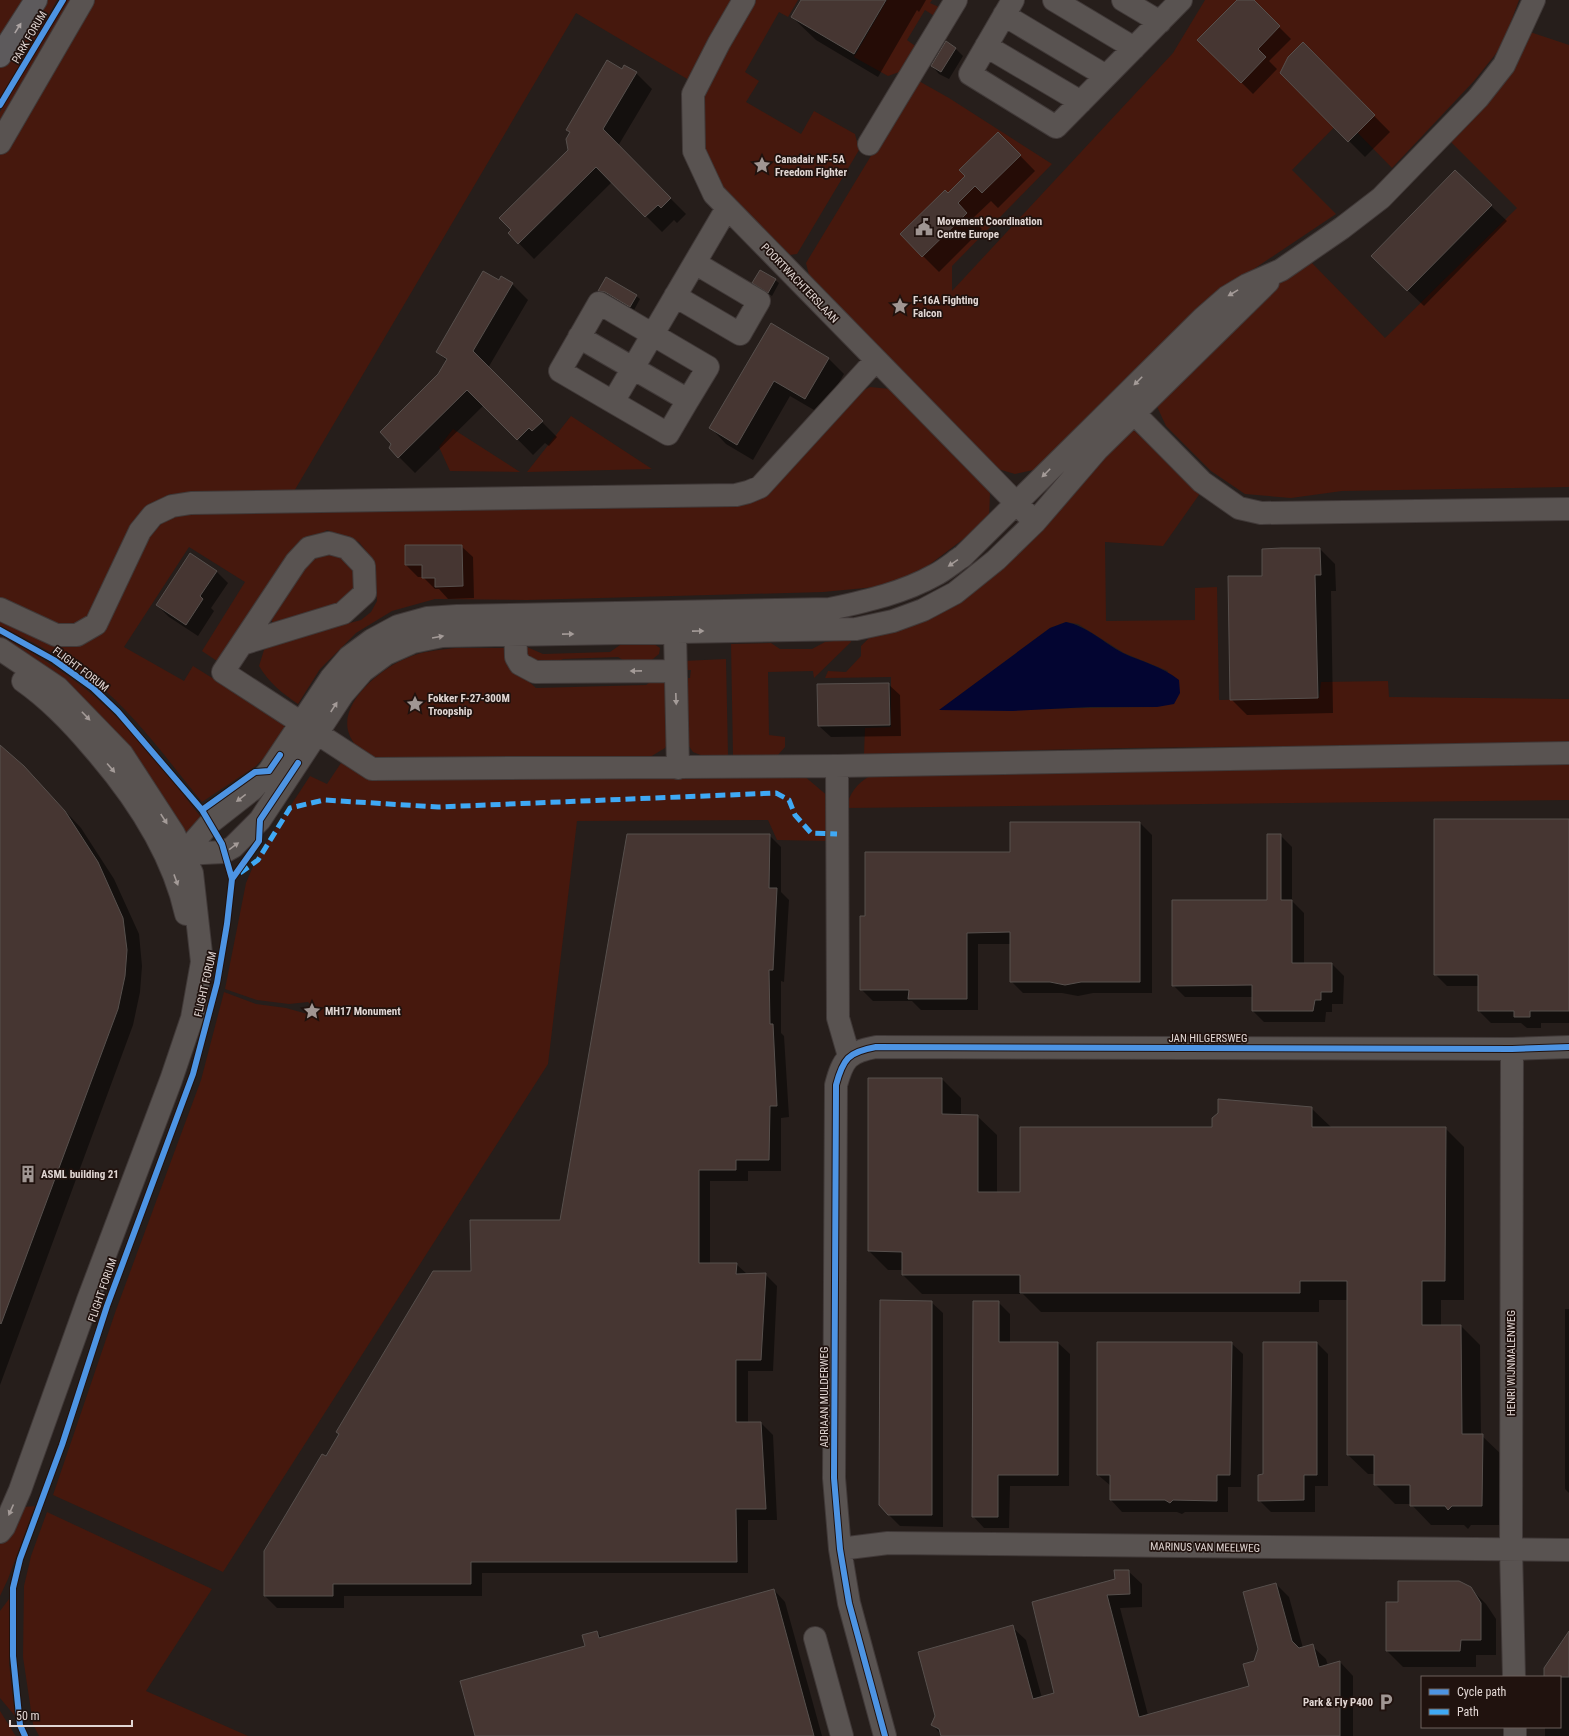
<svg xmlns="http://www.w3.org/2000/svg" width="1569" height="1736" font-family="'Roboto Condensed',sans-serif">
<rect width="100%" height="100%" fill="#261e1b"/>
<path fill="#46180d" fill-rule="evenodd" d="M0,0H29L0,44Z
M42,0H57L20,67L0,98V64Z
M65,0H78L0,132V112Z
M87,0H736L694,83L576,13L293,493L170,494L150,504L138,517L91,615L74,625L53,623L0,599V149Z
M753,0H798L788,17L779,12L745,72L759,81L746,102L801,134L814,111L855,134L859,150L797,254L781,256L726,197L702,146L703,99Z
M887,0H932L930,3L941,8L936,17L925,10L907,40L918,48L905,70L888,76L854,57Z
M1205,0H1519L1502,46L1474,81L1392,168L1354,129L1356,117L1362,99L1292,170L1336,214L1227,287L1038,469L1015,474L998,469L811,283L806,263L917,80L949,98L1052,164L952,266V291L1173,53Z
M1527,31L1569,45V487L1342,491L1291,498L1245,494L1211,471L1166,426L1154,400L1273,287L1302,262L1312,263L1385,338L1517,208L1449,140Z
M870,387L891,389L980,478L990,493L989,517L978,528L929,565L886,586L823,592L527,600L435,599L392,611L356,633L320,669L298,704C282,693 269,683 259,666L264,650L279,642L361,620L371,612L377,601L374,561L359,542L327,530L297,547L220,663L202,651L245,582L189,547L124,647L184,681L193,666L286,724L268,753L256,766L202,802C169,762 135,714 95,682C66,659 33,642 0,626V616L68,645L148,539L163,522L184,512L745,501L854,395Z
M571,416L652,469L527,472Z
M1129,426L1201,492L1163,546L1105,542L1106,621L1195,620V588L1217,587L1219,700L1319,698L1321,682L1388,681L1389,697L1569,699V743L1128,748L864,754L865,728L891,727V677L825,678L828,671L846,672L861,656V646L871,636L915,622ZM1066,622L1078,624L1124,653L1168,671L1156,707L940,710L1050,628Z
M453,429L520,472L450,471L439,447Z
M325,553L339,555L355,573V588L341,604L273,626L271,617L306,565Z
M0,636C31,651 61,669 88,691C130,725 170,778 204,821L190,834L179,827L0,642Z
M851,639V642L814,678L813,671L768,672L769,735L785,737V747L777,756H733L731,644L771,643L780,649H812L825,642Z
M654,644L660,648L659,654L648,663L630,664L618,657L563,659C550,667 537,666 525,658L527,647L543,654L610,652L620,645Z
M455,648H504L507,662L536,688L646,685L656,678H671L672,735L665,748L650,757L387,763C379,760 368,758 361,753C357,751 355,744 352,740C332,708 379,669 407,658C422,651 439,650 455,648Z
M726,659L728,755L703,756L693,752L684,739L682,678H690L691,670H684L683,661Z
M1569,760V800L846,808C850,793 856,784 870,776Z
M341,763L348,765L368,776L388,781L797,770L829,797V841L777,840L768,820L577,821L548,1064L223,1572L53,1495L116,1310L201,1080L224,992L256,1004L286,1008L311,1015L316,1013V1009L308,1002L289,1004L257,1000L225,989L246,883L257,857L310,776L327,784Z
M35,1506L8,1579L0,1596V1540L24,1507Z
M47,1512L212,1589L146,1691L248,1736H39L33,1724L23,1657L24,1586L31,1556Z
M9,1599V1663L15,1716L0,1698V1611Z
M0,1711L15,1735L16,1736H0Z"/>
<path fill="#030531" d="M1066,622C1087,626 1104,643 1123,653C1142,662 1162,666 1179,680L1180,693L1174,704L1157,707H1090L1012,711L939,710L1050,628Z"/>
<path fill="#0007" d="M802,0H926L919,12L917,10L878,77L816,40L792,17Z
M1238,0H1252L1291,39L1269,61L1277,69L1253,94L1199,40Z
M1303,44L1390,132L1365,157L1281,73Z
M955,48L963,56L949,79L939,74L932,66Z
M623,70L636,73L652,89L618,146L686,214L677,223L674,220L662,232L612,182L534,259L509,233L569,150L571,133L567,130Z
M998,133L1035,171L998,208L991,201L972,219L982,229L939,272L901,234L967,176Z
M1491,206L1507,221L1424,306L1372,256Z
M501,277L512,284L528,300L488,368L557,437L549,446L545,443L533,455L484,405L415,473L390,448L447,361L437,352Z
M775,280L779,283L772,296L757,286Z
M600,290L636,296L640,299L634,310Z
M771,325L828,358L844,374L821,414L790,396L753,460L726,444L711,428Z
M406,546H461L473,557L474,598L448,599L439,589H435L423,577H418L406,565Z
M1320,549L1335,564L1336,591H1331L1333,713L1247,715L1231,699L1263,576Z
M216,571L228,583L211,608L214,611L198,636L169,617L157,605Z
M888,684L900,695L901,736L831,737L819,726Z
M0,747L39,783L81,828L114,879L139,934L142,966L140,992L133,1025L0,1385Z
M1569,820V1023H1541V1028H1527L1521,1023H1491L1479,1011V986H1447L1435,974Z
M1140,823L1152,835V993H1093L1078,996L1062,993H1023L1011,981V944H978V1010H921L912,1001H873L861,989L866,917L1011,853Z
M769,835L781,847V892L789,900L784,982L781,981V1033L784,1036L789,1117L781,1118V1171H748V1181H710V1264H736L747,1274H765L777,1286L773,1371H748V1423H761L773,1435L777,1520H748V1573H482V1596H344V1608H277L265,1596L326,1458L472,1272L561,1221Z
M1280,835L1292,847V901L1304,913V964H1332L1344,976L1343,1004H1332V1012H1326L1325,1022H1264L1253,1011V997H1185L1173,985L1268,901Z
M942,1079L961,1098V1115L977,1116L997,1135V1193H1021L1213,1128L1311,1108L1331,1127L1445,1128L1464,1147V1300H1441V1326H1461L1480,1345L1481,1435L1502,1455L1501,1525H1471L1468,1529L1464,1525H1431L1411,1504H1395L1375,1484V1474H1368L1348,1455V1300H1319V1312H1041L1023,1294H922L903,1275V1270H888L869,1251Z
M931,1302L943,1313V1527L900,1526L888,1514Z
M998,1302L1010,1314V1343H1058L1070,1354L1069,1486H1010L1009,1528H984L973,1516Z
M1565,1309H1569V1493L1565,1489Z
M1231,1343L1243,1354L1241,1487H1228V1512H1185L1182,1514L1177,1512H1122L1111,1500V1486L1098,1475Z
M1317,1343L1328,1354V1486H1315V1512H1271L1259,1500L1264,1475Z
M1128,1571L1142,1584V1607L1120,1608L1148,1715L1250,1687L1254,1662L1259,1650L1276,1584L1289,1597L1303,1648L1312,1646L1326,1659L1328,1666L1340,1662L1353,1676V1736H942L932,1724L1012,1627L1026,1640L1042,1698L1055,1694L1033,1603L1116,1580Z
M1470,1588L1486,1604L1496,1619V1655H1476V1667H1403L1387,1651L1399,1603Z
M774,1590L785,1602L822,1736H476L587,1647L597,1632L602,1638Z
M1569,1633V1736H1545V1727H1560V1677H1545Z"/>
<path fill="#463632" stroke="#57504d" d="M801,0H886L854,54L791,17Z
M1237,0H1254L1280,26L1258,49L1266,57L1241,83L1197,40Z
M946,41L956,48L941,72L931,66Z
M1303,42L1375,115L1348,142L1280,73L1288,57Z
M607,60L622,69L624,65L637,72L603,129L671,198L661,208L658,205L645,217L596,167L518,244L508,233L511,230L499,218L568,150L566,139L570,132L566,130Z
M998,132L1021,155L982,193L975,186L958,203L967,213L922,257L900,234L945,190L948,193L965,176L959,170Z
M1455,170L1492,205L1407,291L1371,256Z
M760,270L776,279L768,293L752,283Z
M483,271L499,280L501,276L513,283L473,351L543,421L532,431L529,428L517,440L467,390L398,458L389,448L391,444L380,432L438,374L447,359L436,352Z
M606,277L637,295L630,307L605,292L598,291Z
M771,323L829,358L805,399L774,381L737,445L709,428Z
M405,545H462L463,586L435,587V578H422V565H405Z
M1281,548H1320L1321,575H1315L1318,698L1230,700L1228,576H1262V549Z
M190,553L217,571L200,596L203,599L186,625L156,605Z
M889,683L890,725L818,726L817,684Z
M0,745L24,766L65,811L98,862L123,918L127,950L125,976L118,1009L1,1324L0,1323Z
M1434,819H1569V1011H1530V1017H1514V1011H1478V975H1434Z
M1010,822H1140V982H1081L1065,985L1050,982H1010V932L967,933V999H908L909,990H860V916H865V852H1010Z
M627,834H770L769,888H777L773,970H769L770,1024H773L777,1106H770L769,1160H736V1170H699V1263H737L736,1274L766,1273L761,1360H736V1422H761L766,1509H736L737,1562H471V1584H333V1596H264V1551L322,1454L326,1456L339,1434L336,1432L433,1271H471L470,1220H560Z
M1267,834H1281V900H1292V963H1332V992H1321V1000H1315L1313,1011H1252V985L1172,986V900H1267Z
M868,1078H942V1114L978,1115V1192H1020V1127H1212V1118L1218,1113V1099L1312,1107V1127H1446L1445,1281H1422V1325H1461L1462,1434H1483L1482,1506H1452L1448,1510L1445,1506H1410V1485H1374V1455H1347V1281H1300V1293H1020V1275H902V1252L868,1251Z
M880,1300L932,1301V1515H888L879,1505Z
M973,1301H999V1342H1058V1475H998V1517H972Z
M1097,1342H1232L1230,1475H1217V1501L1173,1500L1170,1503L1165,1500H1110V1475H1097Z
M1263,1342H1317V1475H1304V1500L1258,1501V1475L1263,1474Z
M1114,1570H1129L1130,1594L1107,1595L1139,1717L1249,1686L1243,1664L1254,1661L1258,1649L1243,1592L1276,1583L1292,1641L1299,1648L1313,1644L1319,1667L1340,1661V1736H941L939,1729L931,1725L935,1716L918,1652L1013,1625L1033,1699L1054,1693L1032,1602L1115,1579Z
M1398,1581H1459L1471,1587L1481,1603V1640H1461L1460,1651H1386V1602H1398Z
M774,1589L814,1736H475L460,1681L585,1646L582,1635L597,1631L599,1638Z
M1569,1631V1677H1544V1668Z"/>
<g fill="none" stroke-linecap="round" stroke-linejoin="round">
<g stroke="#403938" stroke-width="24">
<path id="minor" d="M744,0L719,43L693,94L694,151L714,194L1027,514
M1013,0L970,74L1056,127L1181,0
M1054,0L1134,48
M1123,0L1160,22
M1004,15L1106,76
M986,46L1081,102
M0,143L83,0
M869,144L956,0
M675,296L740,334L759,301L695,263
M579,337L688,400L668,434L613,402
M688,400L708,367L599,303L560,371L613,402C651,337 689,273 727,208
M1124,403L1202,482L1239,508L1261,513L1569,509
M0,609L56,635H77L96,624L140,531L153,515L172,506L191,503L736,495L748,492L760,487L876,360
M515,619L516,657L520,664L535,672L675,671
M675,632L678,768
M242,644L343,613L365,593L364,566L347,548L329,543L309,548L296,562L223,672L372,769L837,766L1569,753
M0,649L58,688L122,754L174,834L192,873L202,962L192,1018L171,1080L88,1300L20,1490L4,1527L0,1532
M23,681C50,700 72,723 93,748C135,796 172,851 186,914
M837,766L838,1018L849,1056
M183,854L211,822L253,789L269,771L331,678L349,657L372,640L398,626L427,618L457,616L830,609C866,601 903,593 935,575C945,570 954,562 963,556L1203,318L1227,297L1247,285L1281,270L1342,228L1381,198L1478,98L1504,65L1534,0
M183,854L224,852L233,847L260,820L343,694L363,671L386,654L413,642L442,636L856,629L893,621L923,610L955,593L996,560L1035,522L1097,450L1268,282
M1512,1049L1511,1550L1514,1677
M840,1549L888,1543L1569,1550
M815,1638L842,1736
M1515,1727V1736
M885,1736L849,1603L840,1549L834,1478L836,1085C843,1059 848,1052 876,1047L1512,1049L1569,1047"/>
</g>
<g stroke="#403938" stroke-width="24">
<path id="major" d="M0,56L36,0"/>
</g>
<use href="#minor" stroke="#595351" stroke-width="22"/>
<use href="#major" stroke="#5d5a5c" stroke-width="22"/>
<path stroke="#3fa9f5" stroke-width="5" stroke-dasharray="10 5" stroke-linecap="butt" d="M240,873L258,860L290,808L324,800L438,807L776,793L789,800L795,815L811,833L837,834"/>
<g stroke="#20120e" stroke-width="8">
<path id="cycleway" d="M0,105L63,0
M0,630L54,660L93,688L118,712L202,810L222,844L232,879L227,924L217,983L193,1074L107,1306L62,1445L20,1559L13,1588V1656L20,1725L25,1736
M202,810L255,772L269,771L280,755
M232,879L259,841L260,820L298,763
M885,1736L849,1603L840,1549L834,1478L836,1085C843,1059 848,1052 876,1047L1512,1049L1569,1047"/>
</g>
<use href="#cycleway" stroke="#4d94e3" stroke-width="6"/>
</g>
<defs><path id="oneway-solid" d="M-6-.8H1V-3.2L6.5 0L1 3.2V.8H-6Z"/></defs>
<use fill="#aca4a3" href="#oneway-solid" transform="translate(18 28) rotate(-58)"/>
<g fill="#a49b98">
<use href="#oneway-solid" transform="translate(1233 293) rotate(149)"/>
<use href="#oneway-solid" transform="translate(1138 381) rotate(135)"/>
<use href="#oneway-solid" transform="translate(1046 473) rotate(135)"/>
<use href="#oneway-solid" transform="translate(953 563) rotate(146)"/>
<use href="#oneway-solid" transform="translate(698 631) rotate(-1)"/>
<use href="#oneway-solid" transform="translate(568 634) rotate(-1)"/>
<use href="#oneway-solid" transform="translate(438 637) rotate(-10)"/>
<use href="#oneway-solid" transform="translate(636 671) rotate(179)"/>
<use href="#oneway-solid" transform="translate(676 699) rotate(88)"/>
<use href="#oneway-solid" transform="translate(334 707) rotate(-57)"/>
<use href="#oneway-solid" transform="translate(86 716) rotate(46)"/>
<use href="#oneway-solid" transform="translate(111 768) rotate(49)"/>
<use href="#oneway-solid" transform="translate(241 798) rotate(142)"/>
<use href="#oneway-solid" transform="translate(164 819) rotate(57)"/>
<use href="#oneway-solid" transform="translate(234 846) rotate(-36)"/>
<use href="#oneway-solid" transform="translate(176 880) rotate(70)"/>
<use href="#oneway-solid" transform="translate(11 1510) rotate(114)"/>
</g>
<defs>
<g id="sight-bare" transform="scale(1.38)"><path d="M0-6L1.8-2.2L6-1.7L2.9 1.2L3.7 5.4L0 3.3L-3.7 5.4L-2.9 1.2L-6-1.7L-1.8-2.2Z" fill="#a09693" stroke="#20120e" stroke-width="2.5" paint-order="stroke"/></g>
<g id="civic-bare" transform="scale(1.38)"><path d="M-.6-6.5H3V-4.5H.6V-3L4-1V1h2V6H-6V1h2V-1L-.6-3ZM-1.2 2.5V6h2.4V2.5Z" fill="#a09693" stroke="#20120e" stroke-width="2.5" paint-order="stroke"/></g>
<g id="building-bare" transform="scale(1.38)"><path d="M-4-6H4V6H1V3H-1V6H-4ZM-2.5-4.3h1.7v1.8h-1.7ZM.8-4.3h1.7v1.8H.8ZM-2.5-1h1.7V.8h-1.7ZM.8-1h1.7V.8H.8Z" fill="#a09693" stroke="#20120e" stroke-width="2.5" paint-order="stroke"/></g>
<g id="parking-bare" transform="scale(1.38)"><path d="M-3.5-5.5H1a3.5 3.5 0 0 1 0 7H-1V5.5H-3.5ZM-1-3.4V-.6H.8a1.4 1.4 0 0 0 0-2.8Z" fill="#a09693" stroke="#20120e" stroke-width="2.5" paint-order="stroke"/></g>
</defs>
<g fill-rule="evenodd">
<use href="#sight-bare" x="762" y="165"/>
<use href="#civic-bare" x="924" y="227"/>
<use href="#sight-bare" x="900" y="306"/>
<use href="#sight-bare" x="415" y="704"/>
<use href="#sight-bare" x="312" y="1011"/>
<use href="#building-bare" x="28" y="1174"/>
<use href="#parking-bare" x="1386" y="1702"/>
</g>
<g text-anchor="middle" stroke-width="3.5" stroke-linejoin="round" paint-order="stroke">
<g font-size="11" fill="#e1d6d3" stroke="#20120e">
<text transform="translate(29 37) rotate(-60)" y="4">PARK FORUM</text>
<text transform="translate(800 283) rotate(46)" y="4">POORTWACHTERSLAAN</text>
<text transform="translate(81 669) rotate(37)" y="4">FLIGHT FORUM</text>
<text transform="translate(205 984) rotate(-77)" y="4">FLIGHT FORUM</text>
<text x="1208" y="1042">JAN HILGERSWEG</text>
<text transform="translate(102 1290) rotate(-71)" y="4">FLIGHT FORUM</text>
<text transform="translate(1511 1363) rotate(-90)" y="4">HENRI WIJNMALENWEG</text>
<text transform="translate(824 1397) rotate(-90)" y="4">ADRIAAN MULDERWEG</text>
<text transform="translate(1205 1547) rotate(1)" y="4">MARINUS VAN MEELWEG</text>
</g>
<g font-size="11" font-weight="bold" fill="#e1d6d3" stroke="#20120e" text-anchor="start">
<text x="775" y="163">Canadair NF-5A<tspan x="775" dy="13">Freedom Fighter</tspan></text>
<text x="937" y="225">Movement Coordination<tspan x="937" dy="13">Centre Europe</tspan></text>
<text x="913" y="304">F-16A Fighting<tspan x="913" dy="13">Falcon</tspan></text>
<text x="428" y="702">Fokker F-27-300M<tspan x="428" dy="13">Troopship</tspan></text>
<text x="325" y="1015">MH17 Monument</text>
<text x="41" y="1178">ASML building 21</text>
<text x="1373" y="1706" text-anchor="end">Park &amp; Fly P400</text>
</g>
</g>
<rect x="1421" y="1676" width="140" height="52" fill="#20120e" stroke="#6d605d"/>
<rect x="1429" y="1689" width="20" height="6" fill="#4d94e3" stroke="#6d605d"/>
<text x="1457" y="1696" font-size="12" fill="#e1d6d3">Cycle path</text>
<rect x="1429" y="1709" width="20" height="6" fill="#3fa9f5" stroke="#6d605d"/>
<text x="1457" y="1716" font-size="12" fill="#e1d6d3">Path</text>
<path d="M10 1720v6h122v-6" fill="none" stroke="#e1d6d3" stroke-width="2"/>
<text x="16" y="1720" font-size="12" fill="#e1d6d3" stroke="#20120e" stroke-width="3" paint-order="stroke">50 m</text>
</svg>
